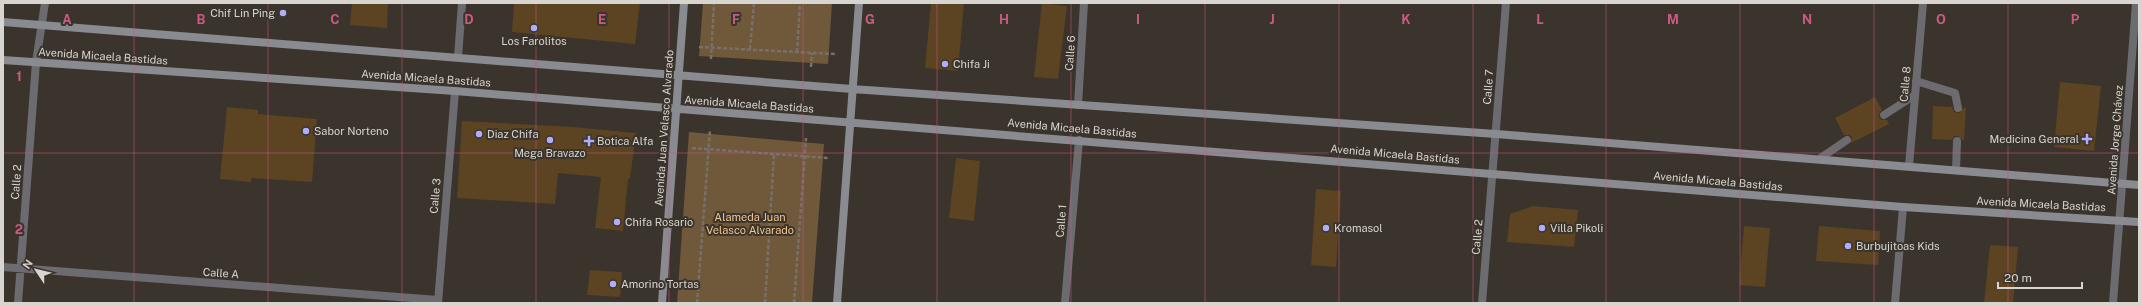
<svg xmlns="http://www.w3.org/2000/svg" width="2142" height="306" font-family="'Public Sans',sans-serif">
<rect width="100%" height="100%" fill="#3a342c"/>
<path fill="#70583a" d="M703,3H832L828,64L699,56Z
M689,132L824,144L812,303H677Z"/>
<path fill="#5c4322" d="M352,3H388L387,28L350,25Z
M514,3H640L635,44L512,32Z
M931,3H964L958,71L925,68Z
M1042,3L1067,6L1058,79L1034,77Z
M2060,82L2101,86L2094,151L2054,147Z
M1875,97L1882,110L1879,113V118L1882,120H1887L1889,124L1851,143L1852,137L1849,135H1844L1835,118Z
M1933,106L1952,107L1954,112L1959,113L1963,108H1966L1964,141L1958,136H1954L1952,140L1932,139Z
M227,107L258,110V114L317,119L312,182L251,178V182L220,179Z
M462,121L573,127L636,133L630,179H628L623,231L595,228L601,177L558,173L555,204L457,198Z
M956,158L980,161L974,221L949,218Z
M1316,189L1341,191L1336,267L1311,265Z
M1533,206L1578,210L1574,247L1507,242L1510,214Z
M1744,226L1770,228L1765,287L1739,285Z
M1819,226L1880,231L1878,265L1816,261Z
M1990,245L2018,247L2013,303H1984Z
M590,270L622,272L620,297L587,295Z"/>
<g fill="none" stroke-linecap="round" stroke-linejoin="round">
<path stroke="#77716b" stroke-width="2.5" stroke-dasharray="4 2" stroke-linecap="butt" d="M699,47L836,54
M750,49L754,3
M797,52L800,3
M711,59L714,3
M811,67L812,53
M692,148L828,158
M697,303L710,130
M765,303L774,154
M794,303L806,138"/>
<path stroke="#6c6c70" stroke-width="8" d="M1916,81L1955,93L1958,108
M1884,115L1915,95
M1819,159L1847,140
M1956,170L1957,141"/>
<path stroke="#6c6c70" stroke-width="8" d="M458,57L462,3
M1078,105L1084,3
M1909,166L1923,3
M3,267L438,300
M18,303L36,62L45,3
M438,303L455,91
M1065,303L1079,140
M1482,303L1506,3
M1895,303L1903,207
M2113,303L2136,3"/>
<path stroke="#8a8a91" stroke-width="8" d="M3,22L852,89L1496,134L2139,185
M3,60L455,91L1903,207L2139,222
M662,303L684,3
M837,303L859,3"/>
</g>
<path fill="none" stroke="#ca5a84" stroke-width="1" stroke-opacity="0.55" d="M134,3V303M268,3V303M402,3V303M536,3V303M669,3V303M803,3V303M937,3V303M1071,3V303M1205,3V303M1339,3V303M1473,3V303M1606,3V303M1740,3V303M1874,3V303M2008,3V303M3,153H2139"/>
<g fill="#b0aefa" stroke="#3a342c" stroke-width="1.5">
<circle cx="283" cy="13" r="4"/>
<circle cx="534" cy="28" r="4"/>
<circle cx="945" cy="64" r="4"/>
<circle cx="306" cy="131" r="4"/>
<circle cx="479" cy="134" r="4"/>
<path d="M2085 133h4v4h4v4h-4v4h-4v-4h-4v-4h4z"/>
<circle cx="550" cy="140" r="4"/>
<path d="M587 135h4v4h4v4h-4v4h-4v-4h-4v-4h4z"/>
<circle cx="617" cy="222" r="4"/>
<circle cx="1326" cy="228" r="4"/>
<circle cx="1542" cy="228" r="4"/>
<circle cx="1848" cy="246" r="4"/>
<circle cx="613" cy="284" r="4"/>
</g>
<g text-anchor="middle" stroke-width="4" stroke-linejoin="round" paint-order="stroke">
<g font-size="11" fill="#d8d4d0" stroke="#3a342c" text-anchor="start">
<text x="275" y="17" text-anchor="end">Chif Lin Ping</text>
<text x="534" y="45" text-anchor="middle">Los Farolitos</text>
<text x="953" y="68">Chifa Ji</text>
<text x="314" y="135">Sabor Norteno</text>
<text x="487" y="138">Diaz Chifa</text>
<text x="2079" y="143" text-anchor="end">Medicina General</text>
<text x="597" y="145">Botica Alfa</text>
<text x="550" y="157" text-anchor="middle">Mega Bravazo</text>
<text x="625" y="226">Chifa Rosario</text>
<text x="1334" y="232">Kromasol</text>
<text x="1550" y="232">Villa Pikoli</text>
<text x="1856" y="250">Burbujitoas Kids</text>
<text x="621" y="288">Amorino Tortas</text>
</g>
<g font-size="11" fill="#d8d4d0" stroke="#3a342c">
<text transform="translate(1070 53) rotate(-86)" y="4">Calle 6</text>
<text transform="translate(103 56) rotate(4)" y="4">Avenida Micaela Bastidas</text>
<text transform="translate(426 78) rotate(4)" y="4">Avenida Micaela Bastidas</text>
<text transform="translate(1905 84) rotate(-85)" y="4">Calle 8</text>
<text transform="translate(1488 87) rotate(-86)" y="4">Calle 7</text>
<text transform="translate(749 104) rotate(4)" y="4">Avenida Micaela Bastidas</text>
<text transform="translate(664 128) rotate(-86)" y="4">Avenida Juan Velasco Alvarado</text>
<text transform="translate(1072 128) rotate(5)" y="4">Avenida Micaela Bastidas</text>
<text transform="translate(2115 140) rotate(-86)" y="4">Avenida Jorge Chávez</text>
<text transform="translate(1395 154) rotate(5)" y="4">Avenida Micaela Bastidas</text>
<text transform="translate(1718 181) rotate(5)" y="4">Avenida Micaela Bastidas</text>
<text transform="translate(16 182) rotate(-86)" y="4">Calle 2</text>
<text transform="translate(435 196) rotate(-85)" y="4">Calle 3</text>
<text transform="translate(2041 204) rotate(3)" y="4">Avenida Micaela Bastidas</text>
<text transform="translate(1061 221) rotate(-85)" y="4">Calle 1</text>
<text transform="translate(1477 237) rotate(-85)" y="4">Calle 2</text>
<text transform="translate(221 273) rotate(4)" y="4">Calle A</text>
</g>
<g font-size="11" fill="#f2c58d" stroke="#3a342c">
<text x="750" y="221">Alameda Juan<tspan x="750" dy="13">Velasco Alvarado</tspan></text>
</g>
</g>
<g font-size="13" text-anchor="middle" font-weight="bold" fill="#ca5a84" stroke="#3a342c" stroke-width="4" stroke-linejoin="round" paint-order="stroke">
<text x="67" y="24">A</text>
<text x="201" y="24">B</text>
<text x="335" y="24">C</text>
<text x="469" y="24">D</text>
<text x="602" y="24">E</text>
<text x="736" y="24">F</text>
<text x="870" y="24">G</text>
<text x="1004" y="24">H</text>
<text x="1138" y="24">I</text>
<text x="1272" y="24">J</text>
<text x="1406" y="24">K</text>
<text x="1540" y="24">L</text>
<text x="1673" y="24">M</text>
<text x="1807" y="24">N</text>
<text x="1941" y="24">O</text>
<text x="2075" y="24">P</text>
<text x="19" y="81">1</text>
<text x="19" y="234">2</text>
</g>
<rect width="2142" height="306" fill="none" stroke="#d8d4d0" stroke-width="8"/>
<g transform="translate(36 270) rotate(305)" stroke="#3a342c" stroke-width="3" paint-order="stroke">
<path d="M0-3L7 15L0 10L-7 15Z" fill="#d8d4d0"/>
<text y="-6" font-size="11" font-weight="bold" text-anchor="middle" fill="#d8d4d0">N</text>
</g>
<path d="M1998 282v6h84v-6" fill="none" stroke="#d8d4d0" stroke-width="2"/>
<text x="2004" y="282" font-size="12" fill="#d8d4d0" stroke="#3a342c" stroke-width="3" paint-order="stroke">20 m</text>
</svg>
